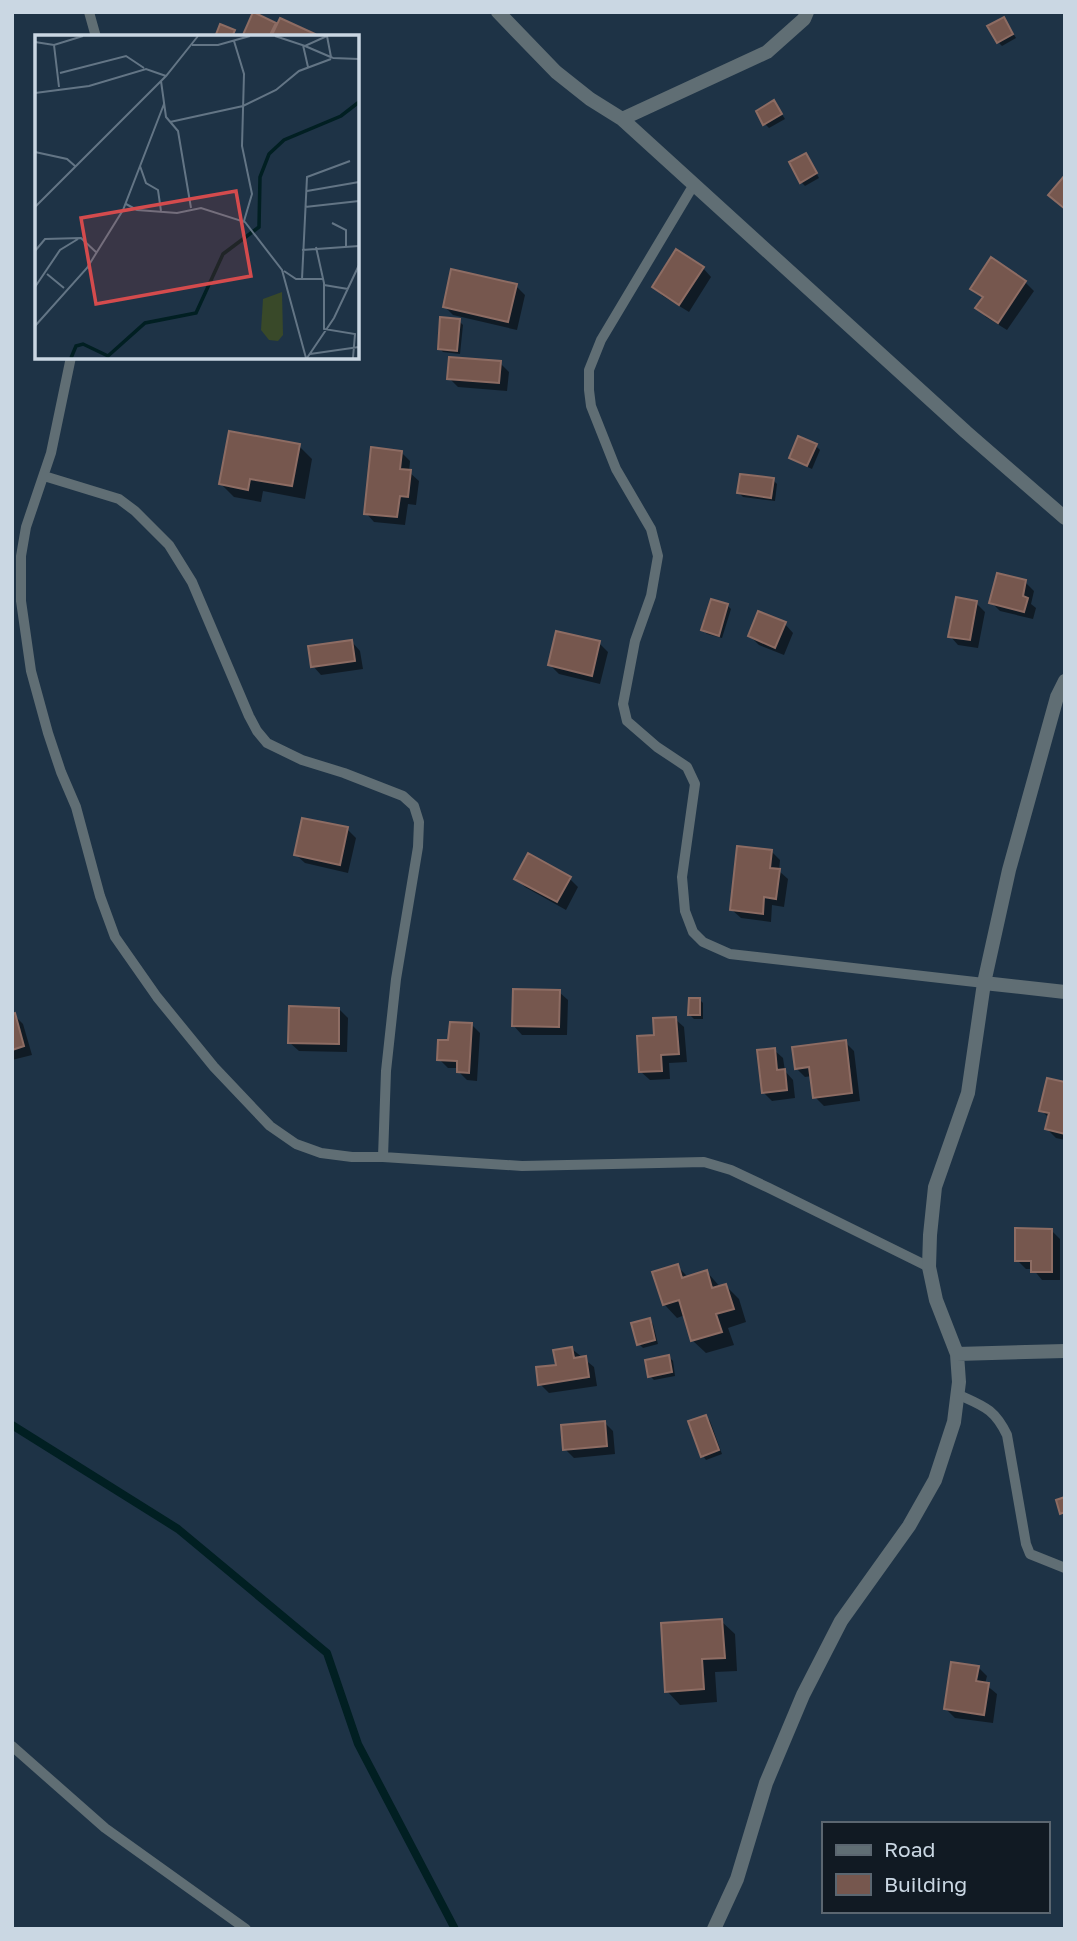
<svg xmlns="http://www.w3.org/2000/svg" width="1077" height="1941" font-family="'Golos Text',sans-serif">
<rect width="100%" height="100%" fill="#1e3346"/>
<path fill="#0007" d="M1004,19L1016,38L1002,46L998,42Z
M774,102L785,119L769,128L765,124Z
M809,159L819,178L805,186L801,182Z
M703,268L711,277L689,312L663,296L654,287Z
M1025,282L1034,291L1007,330L986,317L978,308L984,299L972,288Z
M516,286L525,295L517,330L453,315L445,307Z
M459,321L463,325L460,354L443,352L439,348Z
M500,363L509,372L507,391L458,387L449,378Z
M299,446L312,459L305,499L263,491L261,502L234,497L221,484Z
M816,446L820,450L812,469L795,461L791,457Z
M401,452L410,461L409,472L419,481L416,505L408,504L405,525L374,522L366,513Z
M773,480L777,484L775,501L743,497L739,493Z
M1025,582L1034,591L1031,604L1036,608L1033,619L1000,611L991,602Z
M976,603L985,612L978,648L958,645L950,636Z
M727,605L731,609L722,638L707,634L703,630Z
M785,624L793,633L784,655L759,645L750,636Z
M352,642L360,651L363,669L321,675L313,666Z
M599,643L608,652L600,684L559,674L550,665Z
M347,829L356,838L348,873L305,863L296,855Z
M771,851L780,860L779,871L788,879L784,907L772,905L771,922L741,918L732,910Z
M569,878L578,887L566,910L525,887L517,879Z
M559,992L568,1000L567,1035H522L514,1026Z
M699,999L703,1003V1019H694L690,1015Z
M339,1009L348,1018L347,1052L299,1051L290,1043Z
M14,1015L23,1024L32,1055L12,1060V1016Z
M675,1019L684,1027L687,1062L669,1063L670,1079L650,1080L641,1072L656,1037Z
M471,1024L480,1033L477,1081L467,1080L458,1071L459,1068H448L439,1059L450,1042Z
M845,1042L854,1051L860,1101L824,1106L815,1097L812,1076L805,1077L796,1068Z
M774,1050L783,1058L785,1071L793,1080L795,1098L772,1101L763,1092Z
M1065,1084V1140L1056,1138L1047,1129L1049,1118L1041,1110Z
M1051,1230L1060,1239V1280H1042L1033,1269H1026L1017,1260Z
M677,1266L689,1278L707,1272L721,1288L726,1286L739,1299L746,1322L728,1328L734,1345L706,1353L692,1340L685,1315L677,1318L664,1304Z
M649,1320L653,1324L658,1344L643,1348L639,1344Z
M572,1349L594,1367L597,1386L549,1393L540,1384Z
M669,1357L673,1361L675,1376L654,1380L650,1376Z
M706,1417L710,1421L722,1454L706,1460L703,1456Z
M604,1422L613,1431L615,1454L574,1458L565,1449Z
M721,1621L735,1634L737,1671L715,1672L717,1702L680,1705L667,1691Z
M978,1667L987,1676L985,1684L997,1694L993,1723L955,1718L946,1709Z"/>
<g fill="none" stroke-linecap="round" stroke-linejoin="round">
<path stroke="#011f22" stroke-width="8" d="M12,1425L178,1529L327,1653L358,1744L455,1929"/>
</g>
<path fill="#76574e" stroke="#8d6c63" stroke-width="2" d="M253,12L276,23L269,37H242Z
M1004,17L1013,34L997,43L987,26Z
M280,18L315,34L313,37H271Z
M220,24L235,30L232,37H215Z
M774,100L782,114L763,125L756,111Z
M806,153L817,173L800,183L789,162Z
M1065,175V209L1048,195Z
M676,249L704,267L679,305L652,287Z
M991,257L1026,281L998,323L975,308L983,297L970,289Z
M451,269L517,284L508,322L443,307Z
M440,317L460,319L457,351L438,349Z
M449,357L501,361L499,383L447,379Z
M229,431L300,444L292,486L250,479L248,490L219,484Z
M798,436L817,444L807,466L789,458Z
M371,447L402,451L400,469L411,470L408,497L400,496L397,517L364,514Z
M740,474L774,478L771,498L737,493Z
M997,573L1026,580L1023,596L1028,598L1024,612L989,603Z
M956,597L977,601L970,640L948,637Z
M711,599L728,604L719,636L701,630Z
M758,611L786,622L775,648L748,636Z
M556,631L600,641L592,676L548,665Z
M352,640L355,661L311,667L308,646Z
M302,818L348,827L340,865L294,855Z
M737,846L772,850L770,868L780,869L776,899L764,897L763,914L730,910Z
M528,853L571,877L557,902L514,879Z
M513,989L560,990L559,1027L512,1026Z
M689,998H700V1015H688Z
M289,1006L339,1008V1044L288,1043Z
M15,1013L24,1046L12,1050V1014Z
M676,1017L679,1054L661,1055L662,1071L639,1072L637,1036L654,1035L653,1018Z
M450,1022L472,1023L469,1073L457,1072V1061L437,1060L438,1040H448Z
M846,1040L852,1093L813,1098L809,1067L795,1069L792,1047Z
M775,1048L777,1070L785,1069L787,1090L762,1093L757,1050Z
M1047,1078L1065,1082V1134L1045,1129L1049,1113L1039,1111Z
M1015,1228L1052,1229V1272H1031V1261H1015Z
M678,1264L682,1278L707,1270L712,1288L726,1284L734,1309L716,1314L722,1332L691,1341L679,1300L663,1305L652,1272Z
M650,1318L655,1340L637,1345L631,1323Z
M572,1347L574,1358L586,1356L589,1377L538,1385L536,1367L556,1365L553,1350Z
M669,1355L672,1372L648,1377L645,1360Z
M706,1415L719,1450L701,1457L688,1421Z
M605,1421L607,1446L563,1450L561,1425Z
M1065,1497V1512L1060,1514L1056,1500Z
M722,1619L725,1658L702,1659L704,1689L665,1692L661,1623Z
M951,1662L979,1666L976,1681L989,1683L984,1715L944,1709Z"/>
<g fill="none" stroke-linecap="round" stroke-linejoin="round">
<path stroke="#606e74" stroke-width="10" d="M89,12L96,37
M693,186L601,340L589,370V390L591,406L616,469L651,529L658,556L651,596L635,641L623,704L627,721L657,747L687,767L695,784L682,877L685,911L693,932L703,942L730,954L984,983
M71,357L51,453L26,527L21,556V601L31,671L48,733L61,772L76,807L100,896L115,937L157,997L214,1067L270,1126L296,1144L321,1153L352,1157H383L522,1166L704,1162L731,1170L769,1188L929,1267
M44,476L119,499L135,511L169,545L192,582L249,716L257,731L267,743L302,760L344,773L403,796L414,806L419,822L418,847L396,979L386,1071L383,1157
M957,1394C983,1406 994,1408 1007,1435L1026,1544L1030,1554L1065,1568
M12,1746L105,1828L246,1929"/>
<path stroke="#606e74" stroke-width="14" d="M498,12L556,72L590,99L622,119L966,432L1065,518
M622,119L767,52L804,19L807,12
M984,983L1065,992
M957,1354L1065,1351
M714,1929L737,1879L766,1783L803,1695L841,1621L909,1526L935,1480L954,1422L959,1382L957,1354L936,1300L929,1267L930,1235L935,1187L968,1093L984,983L1009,870L1057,697L1065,681"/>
</g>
<g transform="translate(35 35)">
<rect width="324" height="324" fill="#1e3346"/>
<path d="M247,257L248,300L243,306L234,305L226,295L228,264Z" fill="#394929"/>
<path fill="none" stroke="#011f22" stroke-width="3.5" d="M36,323L41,311L48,309L73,321L110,288L161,278L188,219L224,192L225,142L234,119L249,105L306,81L324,67"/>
<path fill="none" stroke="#637585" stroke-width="2" d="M240,1L270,11L292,1M292,1L296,22M199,6L209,39L207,111L217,159L209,186M0,7L19,10L48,1M19,10L24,52M157,10H183L215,1M268,10L273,32M270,11L298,23M298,23L324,24M25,38L91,21L109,33M126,46L131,82L143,96L156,173M0,58L54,51L111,34L131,41M135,87L208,71L241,55L264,36L296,24M0,117L32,124L40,131M105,131L111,148L123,155L126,176M272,156L324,147M91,169L102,175L142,178L166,173L210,187L247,235L271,323M0,172L131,41L163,1M270,172L324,166M297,188L311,195V211M281,212L289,248V294L320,299L318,323M267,215L324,211M0,216L10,204L46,203L62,218M249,236L261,244H288M12,239L29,253M267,244L272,142L315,126M289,250L313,254M0,252L25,215L43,204M0,291L52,233L88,175L129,69M275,319L324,312M272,323L299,283L324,230"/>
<path fill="#d44b4d" fill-opacity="0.15" stroke="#d44b4d" stroke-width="3.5" d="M201,156L216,241L61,269L46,183Z"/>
<rect width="324" height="324" fill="none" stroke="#cad7e3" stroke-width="3.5"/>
</g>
<rect width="1077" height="1941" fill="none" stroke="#cad7e3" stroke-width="28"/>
<rect x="822" y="1822" width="228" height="91" fill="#111a23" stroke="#5b6670" stroke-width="2"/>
<rect x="836" y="1845" width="35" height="10" fill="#606e74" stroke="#5b6670" stroke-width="2"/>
<text x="884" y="1857" font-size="21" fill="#cad7e3">Road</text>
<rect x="836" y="1874" width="35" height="21" fill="#76574e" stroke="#5b6670" stroke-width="2"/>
<text x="884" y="1892" font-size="21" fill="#cad7e3">Building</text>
</svg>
